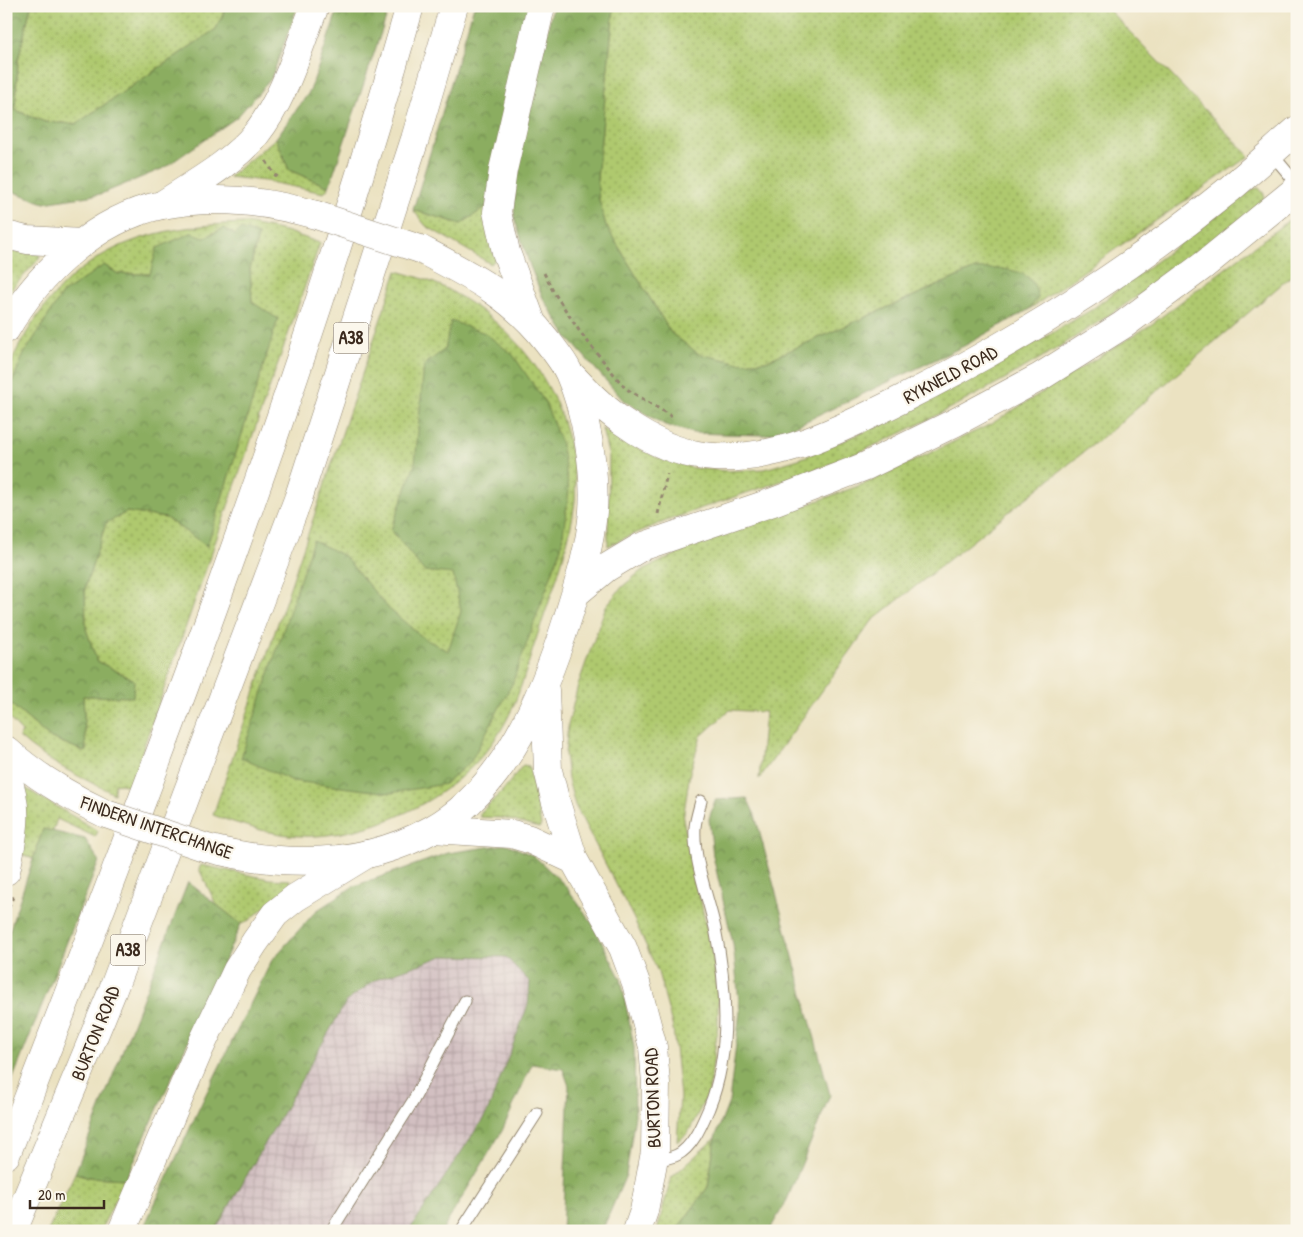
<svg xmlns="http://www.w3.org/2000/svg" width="1303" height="1237" font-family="'Patrick Hand',sans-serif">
<defs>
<pattern id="industrial-grid" width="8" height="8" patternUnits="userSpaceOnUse" patternTransform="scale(1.25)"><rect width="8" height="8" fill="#d2bfc1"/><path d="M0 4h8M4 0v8" fill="none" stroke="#b5a4a5"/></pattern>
<pattern id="grass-dots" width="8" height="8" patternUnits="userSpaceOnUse" patternTransform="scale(1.25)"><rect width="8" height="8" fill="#afc96e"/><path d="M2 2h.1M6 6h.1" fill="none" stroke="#90a35a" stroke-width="1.8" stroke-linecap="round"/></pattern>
<pattern id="forest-crowns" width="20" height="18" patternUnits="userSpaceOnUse" patternTransform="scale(1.25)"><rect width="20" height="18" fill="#8bad61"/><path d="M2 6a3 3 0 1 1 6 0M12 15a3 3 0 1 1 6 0" fill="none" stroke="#738d4f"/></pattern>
</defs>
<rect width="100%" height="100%" fill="#fbf7ec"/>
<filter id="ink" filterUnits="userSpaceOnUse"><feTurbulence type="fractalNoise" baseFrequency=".02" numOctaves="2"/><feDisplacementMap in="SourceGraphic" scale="10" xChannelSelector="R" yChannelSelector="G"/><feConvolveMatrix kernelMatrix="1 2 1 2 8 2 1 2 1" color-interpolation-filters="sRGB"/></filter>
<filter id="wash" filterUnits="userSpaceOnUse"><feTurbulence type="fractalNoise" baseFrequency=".0096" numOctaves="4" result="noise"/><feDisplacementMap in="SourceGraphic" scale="20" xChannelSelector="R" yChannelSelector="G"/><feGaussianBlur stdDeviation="1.12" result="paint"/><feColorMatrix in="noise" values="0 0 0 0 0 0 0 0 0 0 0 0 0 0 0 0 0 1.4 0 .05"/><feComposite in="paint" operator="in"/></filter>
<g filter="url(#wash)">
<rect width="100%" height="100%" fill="#ebe2c1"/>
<path fill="url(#industrial-grid)" d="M443,956L506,957L530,982L528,1005L487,1113L409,1231H215L346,1002L375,980Z"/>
<path fill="url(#grass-dots)" stroke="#757a46" d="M31,6H227L216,29L76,124L45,122L15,110L18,60Z
M614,6H1105L1249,156L1028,310L1038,298L975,269L766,361L740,363L699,355L671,333L606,226L599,200L597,179Z
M276,138L289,170L329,187L324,193L265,181L229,177Z
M1259,188L1264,194L1263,202C1147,297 1019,378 884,441C795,483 696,503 608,546L609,457L602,429L658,458L693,468L728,471L765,469L802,458L890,421L1003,362L1091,310L1253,189Z
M486,207L496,259L491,264L426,226L413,210L461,224Z
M1297,214V271L1114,428L872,621L759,779L765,712L730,710L701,736L690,772L683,819L714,963L718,995V1025L709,1092L688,1133L677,1142L680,1096L673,1028L658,972L634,919L575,805L568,779L565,754L568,725L578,685L606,606L622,587L642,570L695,546L869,482L991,424L1152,324Z
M246,223L285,231L320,243L130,786L115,783L114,794C81,777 46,762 19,737L22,732L6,715V700L49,737L86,752L83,695L134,680L97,661L86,629L85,588L106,523L127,512L166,518L207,546L252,302L250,269L258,235H235L224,228L204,238L150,274H118L104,265L62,294L25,354L6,396C6,366 17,348 33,323C85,243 155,226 246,223Z
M6,251L39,254L40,258L6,295Z
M397,271C411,275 426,279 439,285C502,316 552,370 568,439C573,458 577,481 575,501C570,543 555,584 541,625C531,652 524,682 512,709C479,784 396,830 317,836C282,838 246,827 213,815Z
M523,765L529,766L541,825L539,828L503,818L480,817V813L504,789Z
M25,788L98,831L95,837L57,819L53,831L43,829L34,859L21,854V793Z
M201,865L269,879L290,880L291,884L251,919L241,924L216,904L199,869Z
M715,1138L708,1187L676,1231H657L671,1178Z
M75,1173L90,1177L126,1179L100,1231H48Z"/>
<path fill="url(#forest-crowns)" stroke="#636c40" d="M6,6H31L18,60L15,110L45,122L76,124L216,29L227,6H298L271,79L237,117L164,168L101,194L44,203L6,189Z
M339,6H390L329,187L289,170L276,138L310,91Z
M474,6H530L486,207L461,224L413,210Z
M553,6H614L597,179L599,200L606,226L671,333L699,354L740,363L766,361L975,269C1001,269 1034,265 1038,298L1028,310L964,346L785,431L764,435L723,434L693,433L665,425L624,401L568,338L543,298L530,266L514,217L515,173Z
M224,228L235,235L241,229L258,235L250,269L252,302L278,319L207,546L166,518L127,512L106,523L85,588L86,629L97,661L134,680L133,697L83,696L86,752L49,737L6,700V396L24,354L62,294L104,265L118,274H150L157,248L191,233L204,238Z
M451,321L485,333L513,355L545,402L561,443L569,490L561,548L512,684L471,761L445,784L390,793L293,781L241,758L313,540L344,556L389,609L425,639L448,651L461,611L453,574L424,571L391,530L415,464L424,365L445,349Z
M747,798L755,815L830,1095L787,1200L769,1231H676L708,1187L715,1138L729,1102L740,1011L733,944L713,856L709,819L715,800Z
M43,829L85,839L99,861L6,1096V941Z
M507,844L534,856L565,885L592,923L621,979L634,1047L635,1115L626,1175L602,1231H562L569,1086L563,1069L532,1064L502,1131L442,1231H409L487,1113L528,1005L530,982L506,957L443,956L375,980L346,1002L215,1231H142L205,1096L272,960L316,911L354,886L403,869L448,853Z
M188,882L241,924L126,1179L90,1177L75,1173Z"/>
</g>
<g filter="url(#ink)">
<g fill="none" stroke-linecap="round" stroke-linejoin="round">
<g stroke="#938670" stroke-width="13">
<path id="lane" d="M1271,153L1297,184
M655,1161C662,1159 671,1158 677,1155C693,1147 702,1124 709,1108C732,1052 727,987 715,928C708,896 693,860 695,827C696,818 699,809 701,801
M331,1231L413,1101L465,1001
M461,1231L537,1113"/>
</g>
<g stroke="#938670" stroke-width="29">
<path id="secondary" d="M6,235L27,240L82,243
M6,329C38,273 97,218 162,205C213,195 267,201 316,215
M573,377C608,416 659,454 714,457C780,461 841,429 898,401C1015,343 1125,274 1226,192C1250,172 1273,151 1297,130
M576,593L606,568L641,547L773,502L866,466L954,423L1040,377L1123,325L1204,265L1297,189
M545,690L548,770L555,799L574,860L623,948L636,983L653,1047L656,1083L655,1152L644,1211L637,1231
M6,750C36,777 70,797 106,814
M433,829L512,834L529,839L574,860
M207,848C282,867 362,868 431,830C506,789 544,693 568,617C579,582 590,548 593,511C596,470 586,411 569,373C564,362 555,351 548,342C513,296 470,275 420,249"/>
</g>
<g stroke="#938670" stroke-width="29">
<path id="highway" d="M162,205C192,185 234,162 256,134C285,98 298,48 315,6
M531,320L506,252L497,212L503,170L541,6
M6,773C20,810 14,833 6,871
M6,1155C153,777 299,397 410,6
M13,1231L112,992L298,499L415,139L454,6
M122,1231L199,1050L237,970L255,942L275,914L295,898L367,854"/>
</g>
<path stroke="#938670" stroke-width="3" stroke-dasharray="4 4" stroke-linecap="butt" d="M266,161L275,175L281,179
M544,273L553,291L580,332L625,388L674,418
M658,514L667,474
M6,915L14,894"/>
<use href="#lane" stroke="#fff" stroke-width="11"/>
<use href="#secondary" stroke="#fff" stroke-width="28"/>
<use href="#highway" stroke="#fff" stroke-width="28"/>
<g stroke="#938670" stroke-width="29" stroke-linecap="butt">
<path id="secondary-bridge" d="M316,215L420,249
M106,814L207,848"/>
</g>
<use href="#secondary-bridge" stroke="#fff" stroke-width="28"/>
</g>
</g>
<g text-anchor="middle" stroke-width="4.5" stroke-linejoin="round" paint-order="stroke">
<g fill="#fbf7ec" stroke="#75685c" stroke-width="1">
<rect x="333.5" y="322.5" width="35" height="31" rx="4"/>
<rect x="110.5" y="934.5" width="35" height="31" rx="4"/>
</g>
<g font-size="18" font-weight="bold" fill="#3b2a1e">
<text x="351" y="344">A38</text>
<text x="128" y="956">A38</text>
</g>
<g font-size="19" fill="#3b2a1e" stroke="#fbf7ec">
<text transform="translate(950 374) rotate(-28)" y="7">RYKNELD ROAD</text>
<text transform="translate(157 827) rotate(19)" y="7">FINDERN INTERCHANGE</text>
<text transform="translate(95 1033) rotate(-68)" y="7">BURTON ROAD</text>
<text transform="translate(652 1098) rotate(-92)" y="7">BURTON ROAD</text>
</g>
</g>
<rect width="1303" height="1237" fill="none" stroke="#fbf7ec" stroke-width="25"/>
<path d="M30 1200v8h74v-8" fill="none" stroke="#3b2a1e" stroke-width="2.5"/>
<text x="38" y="1200" font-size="15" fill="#3b2a1e" stroke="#fbf7ec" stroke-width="4" paint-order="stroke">20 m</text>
</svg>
